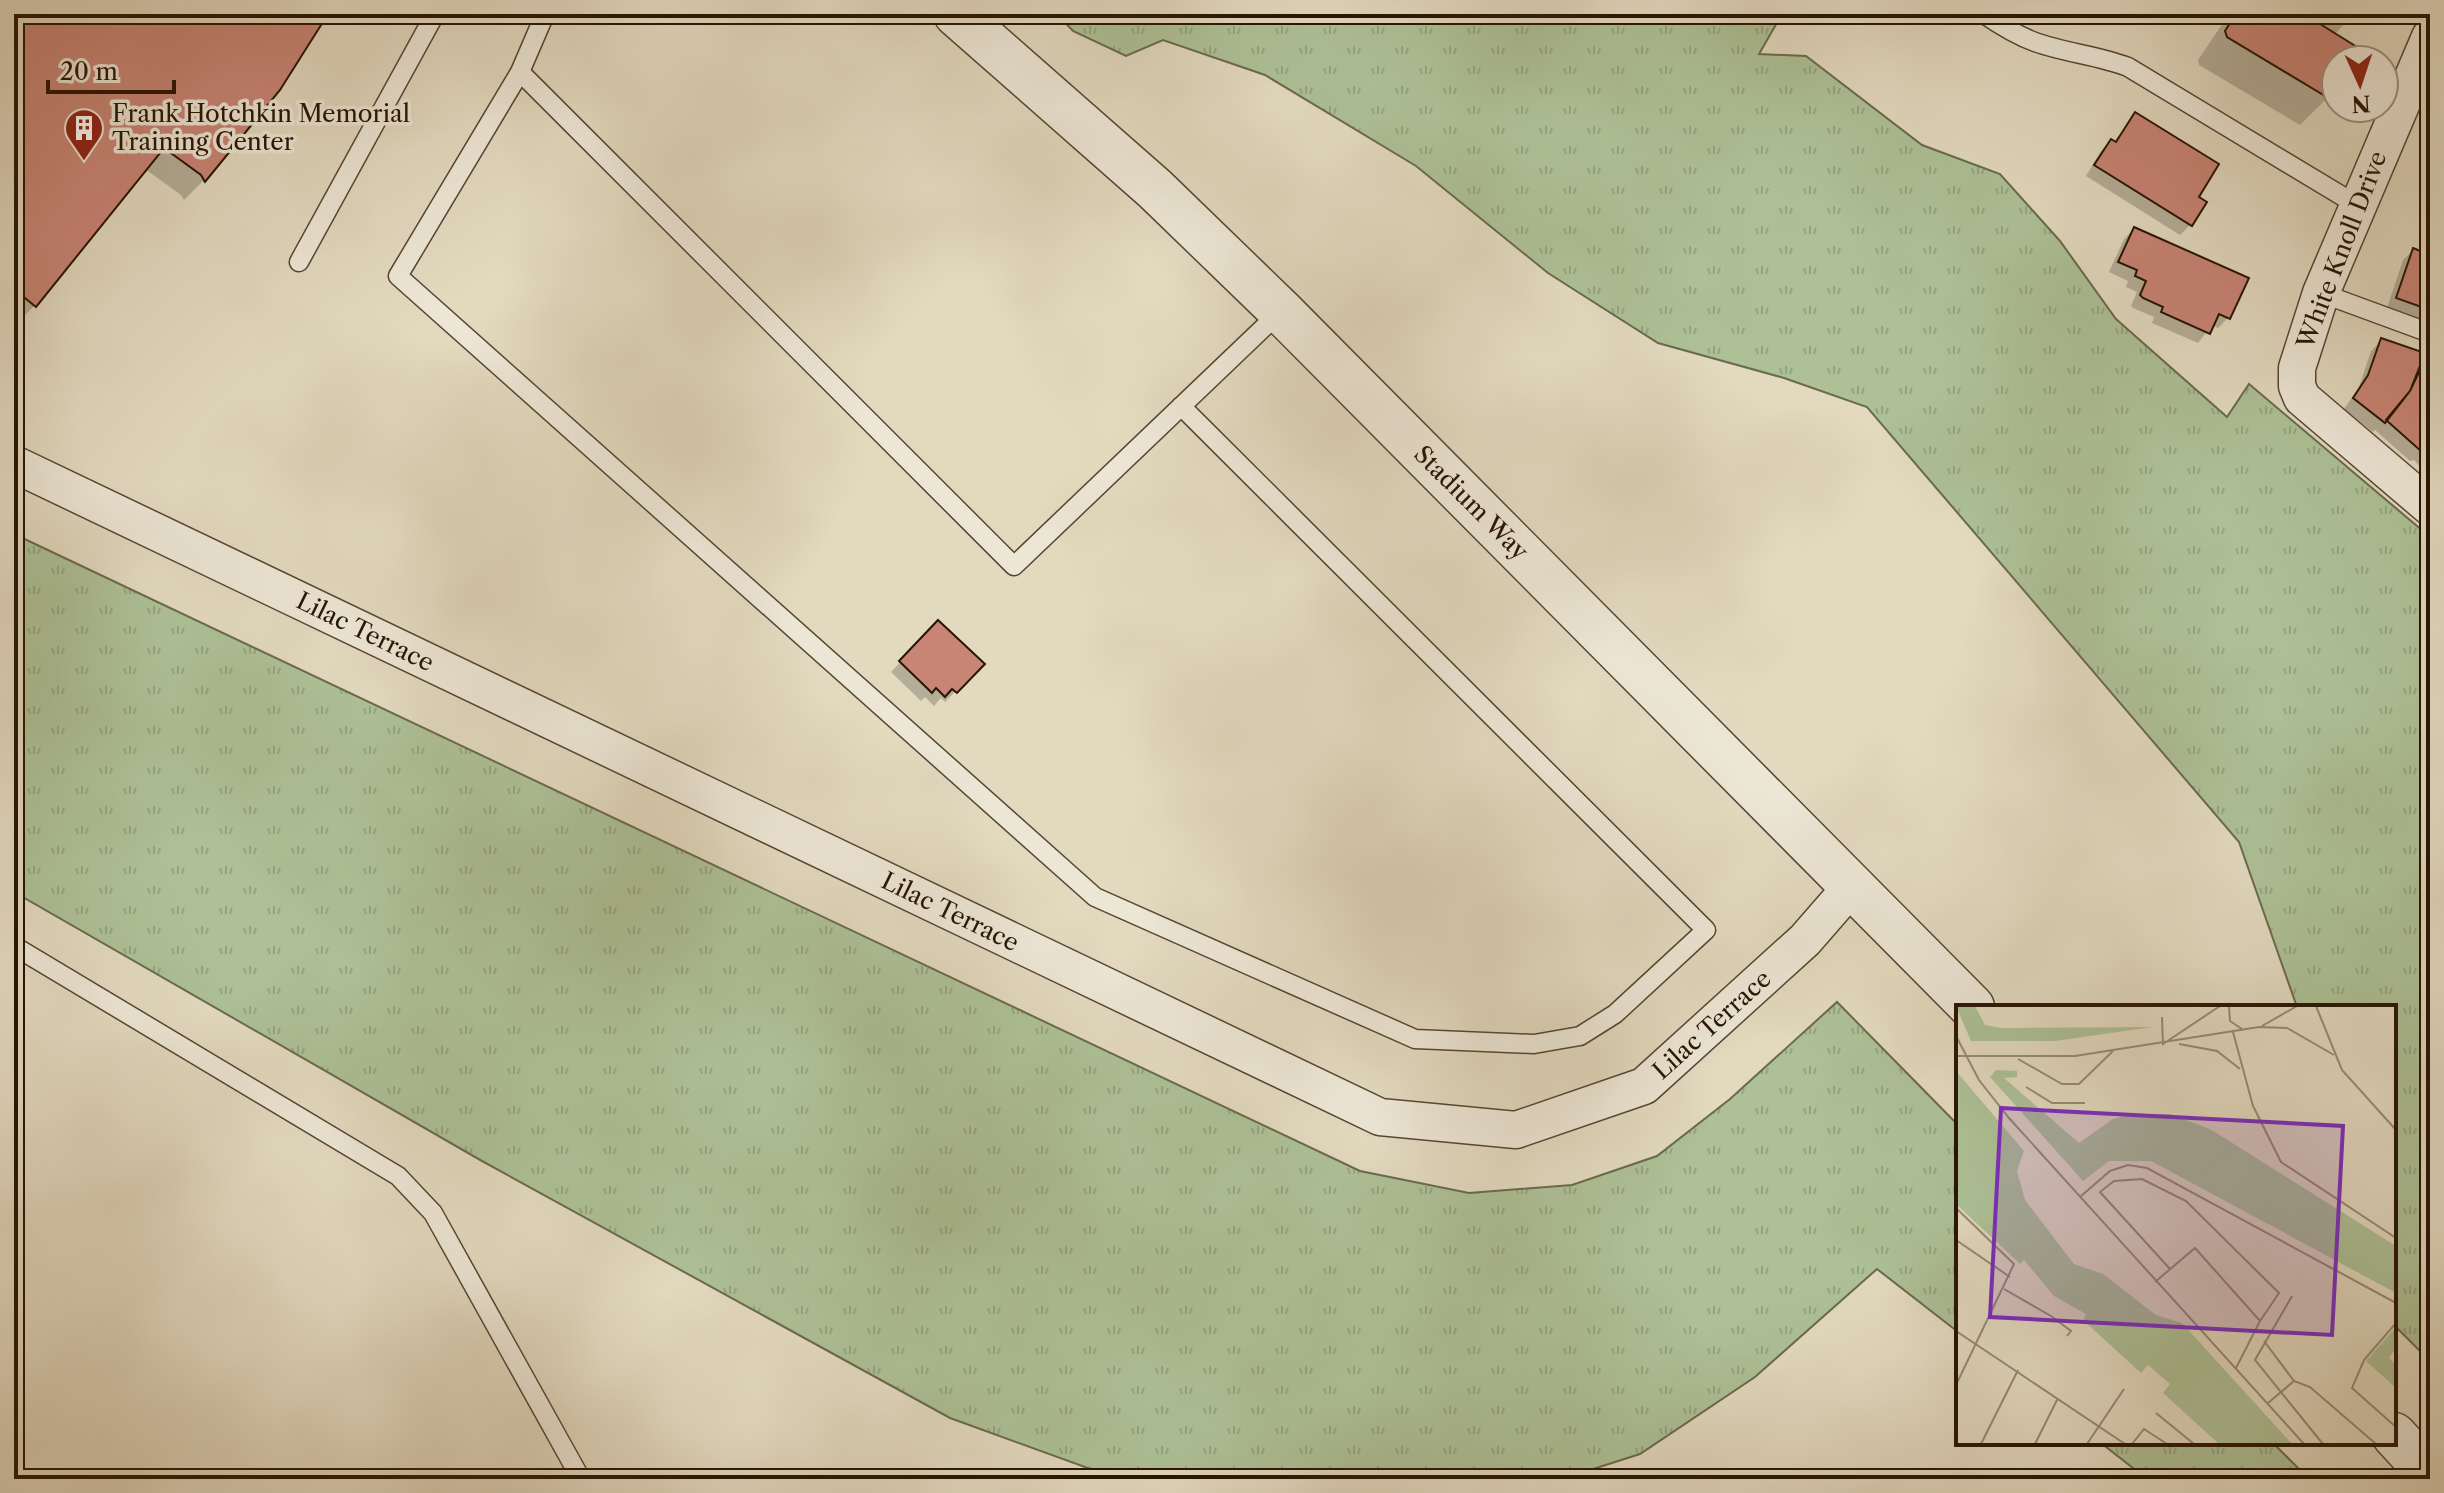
<svg xmlns="http://www.w3.org/2000/svg" width="2444" height="1493" font-family="'Libre Caslon Text',serif">
<defs>
<pattern id="grass-tufts" width="24" height="20" patternUnits="userSpaceOnUse" patternTransform="scale(2)"><rect width="24" height="20" fill="#adc096"/><path d="M3 7l-1-3M5 7V3M7 7l1-3M15 17l-1-3M17 17v-4M19 17l1-3" fill="none" stroke="#95a480"/></pattern>
</defs>
<rect width="100%" height="100%" fill="#e2d9bf"/>
<filter id="stains"><feTurbulence type="fractalNoise" baseFrequency=".0025" numOctaves="4"/><feColorMatrix values="0 0 0 0 .2 0 0 0 0 .09 0 0 0 0 .02 0 0 0 .5 -.17"/></filter>
<radialGradient id="worn" r=".72"><stop offset=".6" stop-color="#630" stop-opacity="0"/><stop offset="1" stop-color="#630" stop-opacity=".3"/></radialGradient>
<path fill="url(#grass-tufts)" stroke="#6a6a4c" stroke-width="2" d="M1057,14H1782L1759,54L1806,56L1922,145L2000,174L2060,241L2116,319L2227,417L2249,384L2430,537V1361L2394,1325V1007H2297L2239,842L1867,407L1784,378L1658,343L1548,273L1416,166L1265,75L1163,40L1126,56L1073,31Z
M14,534L1360,1171L1469,1193L1572,1185L1657,1156L1730,1099L1837,1002L1958,1125V1332L1877,1269L1755,1377L1640,1454L1562,1479H1118L950,1418L482,1161L14,892Z
M2101,1443H2273L2309,1479H2147Z"/>
<path fill="#0003" d="M14,14H326L278,89L203,181L184,200L181,195L145,169L34,306L14,326Z
M2195,14H2217L2208,23Z
M2220,14H2354L2334,35L2347,60H2336V85L2328,97L2300,125L2199,65L2198,60L2223,23L2217,20Z
M2135,114L2196,198L2191,224L2180,235L2086,176L2101,151L2111,141L2113,143Z
M2134,229L2228,318L2218,328L2212,325L2198,343L2152,323L2154,317L2133,308L2131,306L2137,292L2126,287L2128,281L2109,272L2124,239Z
M2413,250L2430,257V324L2387,308L2403,260Z
M2381,341L2418,369L2430,373V477L2414,460L2410,461L2375,430L2373,432L2344,409L2359,387L2371,351Z
M938,623L982,664L945,702L941,698L934,706L925,697L921,701L891,672Z"/>
<path fill="#c88475" stroke="#271403" stroke-width="2" d="M14,14H328L280,90L205,182L201,175L164,148L36,307L14,289Z
M2236,14H2288L2296,19L2299,14H2304L2357,47L2350,60H2336V89L2330,99L2227,37L2225,31Z
M2135,112L2219,164L2199,197L2207,202L2192,226L2094,165L2111,139L2116,142Z
M2134,227L2249,278L2230,319L2219,314L2210,334L2161,312L2163,307L2143,298L2140,295L2146,281L2135,276L2137,270L2118,262Z
M2413,248L2430,255V310L2396,298Z
M2381,338L2425,353L2410,391L2385,423L2353,398L2368,375Z
M2421,368L2430,371V444L2422,452L2386,420L2410,391Z
M938,620L985,664L957,693L952,689L945,697L936,688L932,693L899,661Z"/>
<g fill="none" stroke-linecap="round" stroke-linejoin="round">
<g stroke="#564532" stroke-width="21">
<path id="service" d="M545,14L520,72L1014,566L1281,311
M1984,14C2000,25 2016,35 2035,42C2065,53 2097,55 2128,67L2357,205
M520,72L398,276L1095,897L1415,1039L1534,1044L1580,1036L1615,1014L1706,930L1181,406
M299,262L435,14
M2321,293L2430,333
M14,946L398,1176L433,1213L581,1479"/>
</g>
<g stroke="#564532" stroke-width="39">
<path id="minor" d="M2430,37L2321,293L2297,368V386L2302,398L2430,507
M14,464L1380,1117L1516,1130L1644,1086L1805,940L1852,886"/>
</g>
<g stroke="#564532" stroke-width="47">
<path id="tertiary" d="M956,14L1155,189L1281,311L1972,1007
M2394,1435L2430,1474"/>
</g>
<use href="#service" stroke="#ece6d5" stroke-width="18"/>
<use href="#minor" stroke="#ece6d5" stroke-width="36"/>
<use href="#tertiary" stroke="#ece6d5" stroke-width="44"/>
</g>
<defs>
<g id="building-pin" transform="scale(2)"><path d="M0 17L-7.5 6A9.5 9.5 0 1 1 7.5 6Z" fill="#8f2418" stroke="#ece6d5"/><path d="M-4-6H4V6H1V3H-1V6H-4ZM-2.5-4.3h1.7v1.8h-1.7ZM.8-4.3h1.7v1.8H.8ZM-2.5-1h1.7V.8h-1.7ZM.8-1h1.7V.8H.8Z" fill="#fff"/></g>
</defs>
<g fill-rule="evenodd">
<use href="#building-pin" x="84" y="128"/>
</g>
<g text-anchor="middle" stroke-width="7" stroke-linejoin="round" paint-order="stroke">
<g font-size="24" fill="#271403" stroke="#ece6d5" text-anchor="start">
<text x="112" y="122">Frank Hotchkin Memorial<tspan x="112" dy="28">Training Center</tspan></text>
</g>
<g font-size="24" fill="#271403" stroke="#ece6d5">
<text transform="translate(2342 250) rotate(-69)" y="8">White Knoll Drive</text>
<text transform="translate(1471 503) rotate(45)" y="8">Stadium Way</text>
<text transform="translate(365 632) rotate(26)" y="8">Lilac Terrace</text>
<text transform="translate(950 912) rotate(26)" y="8">Lilac Terrace</text>
<text transform="translate(1712 1025) rotate(-42)" y="8">Lilac Terrace</text>
</g>
</g>
<g transform="translate(1956 1005)">
<rect width="440" height="440" fill="#e2d9bf"/>
<path d="M19,1L29,20L47,23L197,22L99,36H15L0,1ZM40,65L61,66V72L48,73L123,138L157,114L176,109H214L254,124L440,241V288L195,156H153L127,176L34,72ZM0,66L68,146L61,166L69,195L118,259L147,269L200,310L226,318L336,439H263L207,388L214,379L192,360L185,368L127,315L130,309L98,291L68,255L64,259L0,199ZM440,322V343L433,353L440,360V383L410,356Z" fill="#adc096"/>
<path fill="none" stroke="#978a74" stroke-width="2" d="M273,1L274,16L286,24M360,1L386,65L440,125M206,12L207,39L264,1M306,21L341,1M277,27L297,101L325,157L440,233M0,31L23,75L53,113L348,439M223,39L261,46L284,64M0,51H119L303,22L331,23L378,50M62,54L106,79H123L157,46M70,82L96,98H129M124,192L154,166L172,160L191,163L440,298M0,203L58,259L0,380M0,235L54,272M214,264L144,187L158,176L186,174L230,196L323,288L304,316M199,277L239,243L304,316L280,363M48,284L95,311L115,326L111,331M336,291L299,355L367,439M440,318L408,355L396,383L440,422M0,326L169,439M308,336L338,376L354,382L420,439M312,398L338,376M200,408L238,439M25,439L62,365M79,439L102,393M131,439L168,384M176,439L188,424L211,439"/>
<path fill="#7b2cbf" fill-opacity="0.15" stroke="#7b2cbf" stroke-width="4" d="M45,103L387,121L376,330L34,312Z"/>
<rect width="440" height="440" fill="none" stroke="#271403" stroke-width="4"/>
</g>
<rect width="2444" height="1493" fill="none" stroke="#e2d9bf" stroke-width="48"/>
<rect x="16" y="16" width="2412" height="1461" fill="none" stroke="#271403" stroke-width="4"/>
<rect x="24" y="24" width="2396" height="1445" fill="none" stroke="#271403" stroke-width="2"/>
<g transform="translate(2360 84) rotate(177)"><circle r="38" fill="#ece6d5" stroke="#9d9281" stroke-width="2"/>
<path d="M0-6L14 30L0 20L-14 30Z" fill="#8f2418"/>
<text y="-12" font-size="22" font-weight="bold" text-anchor="middle" fill="#271403">N</text>
</g>
<path d="M48 80v12h126v-12" fill="none" stroke="#271403" stroke-width="4"/>
<text x="60" y="80" font-size="24" fill="#271403" stroke="#ece6d5" stroke-width="6" paint-order="stroke">20 m</text>
<rect width="100%" height="100%" filter="url(#stains)"/>
<rect width="100%" height="100%" fill="url(#worn)"/>
</svg>
